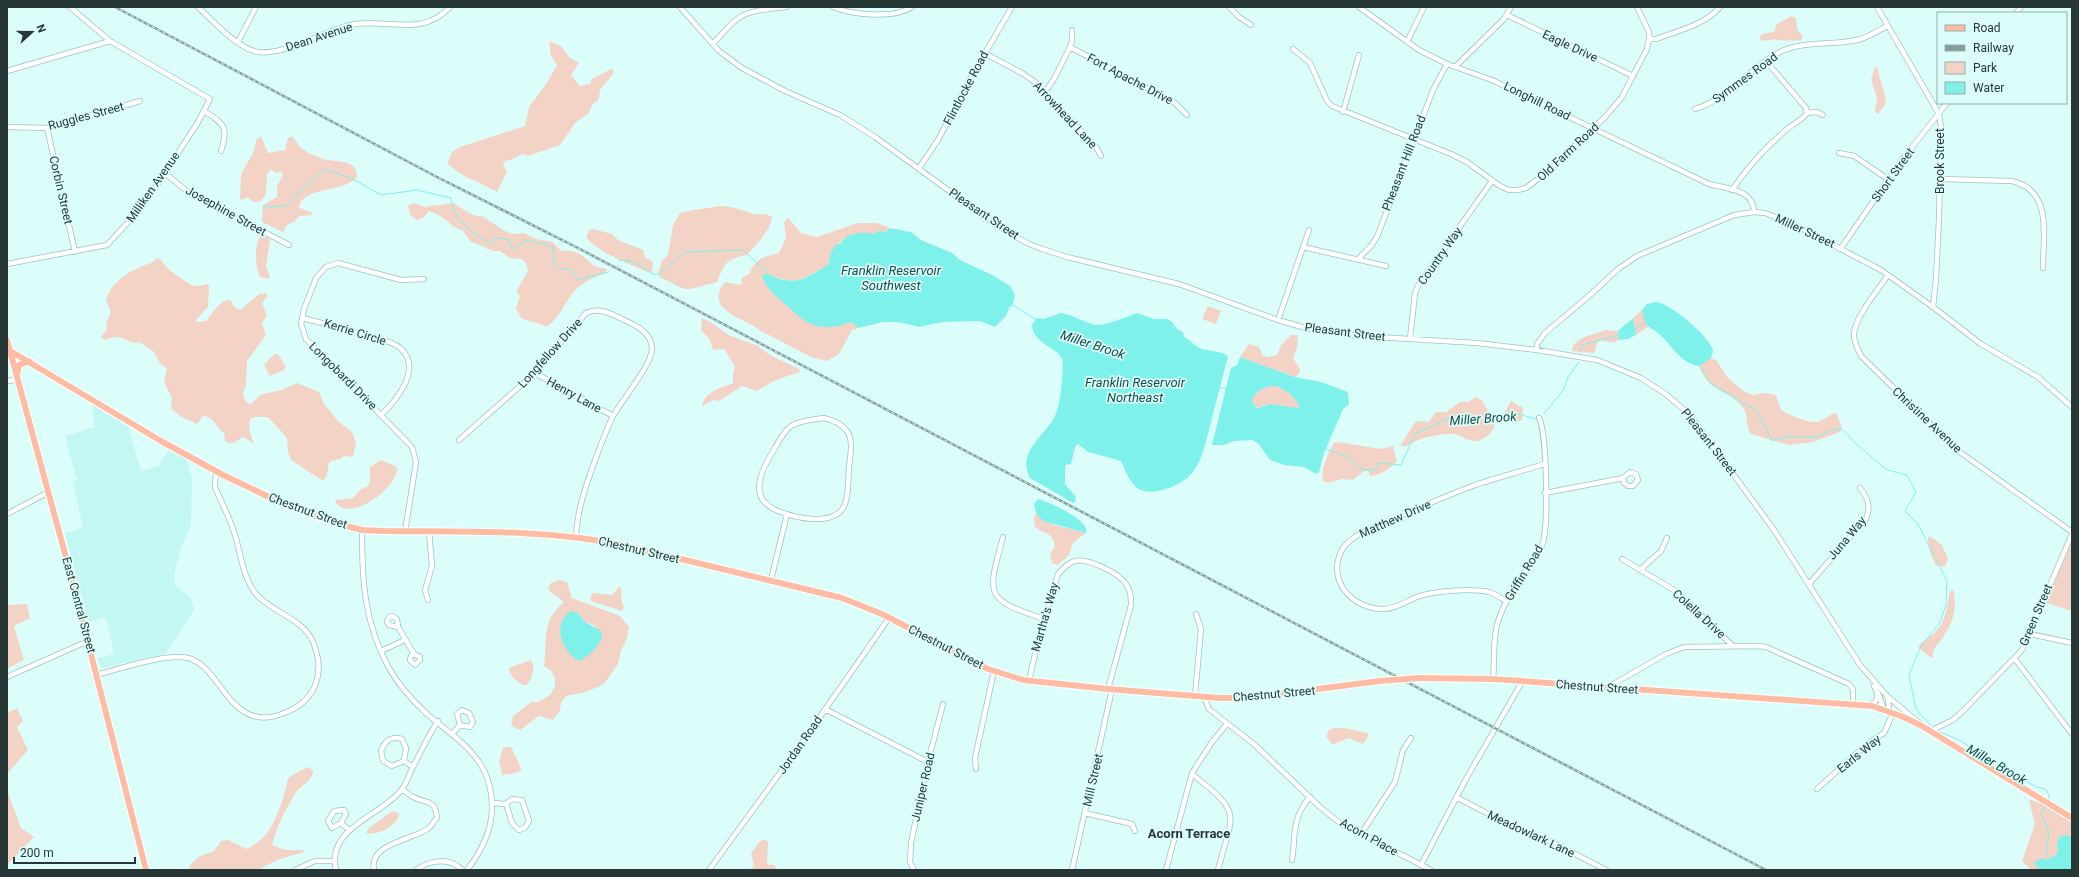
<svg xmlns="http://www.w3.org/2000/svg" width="2079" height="877" font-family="Roboto,sans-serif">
<rect width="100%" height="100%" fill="#dcfefb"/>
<path fill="#c3f7f3" d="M92,405L128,426L141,471L159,466L168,450L187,460L192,480L191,525L181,548L174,575L176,587L191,597L194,610L166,653L104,668L99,665L98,658L114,654L106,617L89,622L65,533L83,528L73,482L77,480L65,436L95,427Z"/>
<path fill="#f4d3c7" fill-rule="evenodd" d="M1791,16L1796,18L1797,30L1802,35V40C1788,42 1776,38 1762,41L1759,38L1762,34L1774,32L1777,24Z
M549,41L562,47L569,57L579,63L571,75L580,86L590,84L592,79L613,68V74L600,90L599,99L593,104L588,114L576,122L560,145L527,156L523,154L513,159L505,161L503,165L507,172L497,192C480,182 460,177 447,163L452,152L460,147L525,126L529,107L546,84L557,65L551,56Z
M1875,67L1878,68C1879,81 1885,90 1886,103L1878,114L1875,112L1877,97L1871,80Z
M261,136L268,153L285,150L288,138L292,136C296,140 299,147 304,150C309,154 318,157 324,159C336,163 358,158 357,177C344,193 302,186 299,208L311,212L312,215L299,216L294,222L288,224L283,232L262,222L263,205L277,197V186L283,175L281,171L276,173L271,169L267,174L266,194L261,201L253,202L248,197L241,200L240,198L241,174L254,151L256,140Z
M415,203L424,207L454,203C462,208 472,218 482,216L505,231L513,234L524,233L536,239L553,242L561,251C574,249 583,255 592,264C595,267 602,268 607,269L604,274C593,276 576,287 570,297C560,311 561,316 546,327C538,321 529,323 521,318L516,308L520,296L517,293L518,288L528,271L526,263L521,259L510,258L500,251H493L470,241L463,231L454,227L442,217L429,211L423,218L417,220L411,216L408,207L410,204Z
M719,206C734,206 740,210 753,214C761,216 763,212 772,217C770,231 756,245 747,255C726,259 725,263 717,282C712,284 707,284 702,286C679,294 680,284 660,278L658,273L662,261L668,255L673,225L680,213C693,209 705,209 719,206Z
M788,218L801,233L816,237L858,223H877L890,228L886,232L843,239L831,252L828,265C801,279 799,287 768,274L845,324L851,322L858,328L852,330L839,354L827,361L811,357L759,330C743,317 703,311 725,282L741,285L742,278L749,274C756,258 763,257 779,253L786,238L784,222Z
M593,229L612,234L618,240L643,250L645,257L653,262L652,272H647C626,263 602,254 586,238L589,230Z
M261,235L270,239L266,267L270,277L269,279L260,277C255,267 254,244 261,235Z
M157,258L161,260L169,270L191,285L199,286L207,284L209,286L208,307L196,320V322L206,321C213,314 219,300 230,300L235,308L240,310L259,294L267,293V297L262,303L267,315L262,323L266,335L247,361L246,385L243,393L245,401L251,404L260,395L281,390L297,383L319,392L324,404L339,422L352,432L356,443L353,457L344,456L340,459L329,462L327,476L323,481L291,460L288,452L287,438L268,417H255L250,419L249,429L254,444L244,437C237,439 234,447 225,441L224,433C216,428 214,416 203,416L197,424L180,416L171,408L172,398L164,382L167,368L161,365L154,352L139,342C131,345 125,337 117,337C113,337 108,339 104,340L101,337L107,329L106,324L111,312L106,300C111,283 127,272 143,266C149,263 152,264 157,258Z
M1208,306L1221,311L1216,324L1202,319Z
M1642,310L1646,323L1649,326L1636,335L1633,318Z
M702,318L712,323L729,335L758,346L770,355L799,369L800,372C785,376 770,382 757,391L742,386L719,401L713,400L702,406C705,391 721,388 733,383V373L735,367L724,349L713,350L710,340L701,330Z
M1606,330L1618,331L1619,340C1614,343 1607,343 1602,340L1597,342L1595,352L1593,353L1572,351C1572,337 1596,334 1606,330Z
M1291,335H1298L1297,348L1293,358L1300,369L1299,374L1295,377L1240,357L1249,344L1259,347L1263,356L1268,357L1277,355L1281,345Z
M276,354H278L286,367L284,370L270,376L264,365L270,358Z
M1711,358L1716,360L1728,378L1742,390L1752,395L1765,393L1776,395L1781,410C1790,415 1810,425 1820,421C1826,419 1829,414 1836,413L1842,427L1840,432L1813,442L1789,445L1751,434C1745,426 1749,416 1743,408C1727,386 1710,395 1699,366Z
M1276,386C1286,390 1295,396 1299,406L1297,409L1271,404L1255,408L1252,400C1256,390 1266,386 1276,386Z
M1476,397L1482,400L1488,411L1497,419C1494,429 1490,436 1481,440C1471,445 1463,435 1454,434C1449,433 1425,437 1421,439C1413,442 1409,447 1400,446L1416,421L1429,422L1436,412H1446L1460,402H1468Z
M1511,401L1523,408L1522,420L1517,422L1507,419L1504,413Z
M1338,442L1381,449L1393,446L1397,461C1394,467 1376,477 1370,476L1368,471H1364L1353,480L1342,479L1328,483L1323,481C1320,469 1328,454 1334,443Z
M381,460L397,467C399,487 350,524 335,502L336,500L353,498L360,490L368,486L370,481V467Z
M1036,513C1050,528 1068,527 1086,533L1073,543L1069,555L1058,565L1052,563L1050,554L1055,547C1053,531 1046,536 1035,527L1034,519Z
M1930,536L1942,545L1948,559L1945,567L1936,565C1931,556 1928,548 1928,538Z
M2072,541V611L2046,603Z
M560,580L567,582L572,598L620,616L629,627L627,638L621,651L618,664L604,684L586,692L566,696L561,703L560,711L553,720L539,716L520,730L511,726L513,716L531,702H538L550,695L555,686V678L551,671L544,666C548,639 540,622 564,602L550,592L548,588L551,583ZM578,613L585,622L596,626L560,638Z
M620,586C623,593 619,599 624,607L622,611L591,601L590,597L593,593L612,595Z
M1953,589C1958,608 1953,623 1942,639C1937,647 1932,647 1933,657L1931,658L1918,647C1922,640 1931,637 1937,630C1947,618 1946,606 1950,592Z
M27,604L30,618L14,626L24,660L7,669V605Z
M531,660C536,669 532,677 527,685C520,686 509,676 509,668Z
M17,708L23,721L17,727L28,750L7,774V713Z
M1334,728H1344L1367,733L1369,736L1363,744L1349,738L1332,745L1326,736L1329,730Z
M506,747H511L522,770L516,773L502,775L499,761L503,748Z
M307,767L313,770C313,782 300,785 295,794C286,808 276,829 272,845L285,850H303L304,852L277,860L258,870H190L189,866L198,857L214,851L221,841L228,840L247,849C254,845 262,840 267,833C277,820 285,794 288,778Z
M7,790L21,828L34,837L7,865Z
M2031,800C2046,805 2058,812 2072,821V870H2031L2022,861L2035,824L2029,801Z
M392,811L398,813L399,815C397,826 377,836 366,833L369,828Z
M765,839L768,842L767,863L769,865L773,864L778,870H749L754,866L751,853L760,841Z"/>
<path fill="#7ff1eb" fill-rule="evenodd" d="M890,228L911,232L921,240L952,253L960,260L992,275L1010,286L1015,295L1012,307L1010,306L1006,316L995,327L980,321L942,322L919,327L898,322H883L858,328L851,322C819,334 806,324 784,303C775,296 766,287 762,277L764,274C772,274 777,279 785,280C802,284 814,272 828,265L831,252L837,244H840C846,233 861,231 873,234L878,231L886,232Z
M1656,302C1670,303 1709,336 1713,350L1711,358L1699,366C1681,364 1672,345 1659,334C1655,330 1648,328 1645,322C1643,318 1643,314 1642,310L1647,304Z
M1061,313C1074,315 1084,323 1096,325C1106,326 1129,316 1137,313L1154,319H1167L1172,322L1177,329L1183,332L1184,337C1190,340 1196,347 1202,349C1209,351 1220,351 1228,356L1205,445C1202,455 1198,467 1190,475C1181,486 1149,498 1137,488C1128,480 1126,471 1121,461L1088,452L1078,444L1075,447L1071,464L1065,465V484L1076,497L1075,502L1073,503L1030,478C1016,452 1045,436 1055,416C1062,399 1062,378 1063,360C1056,346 1033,344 1032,325L1037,318L1044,319Z
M1633,318L1636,335L1628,339L1619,340L1618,331Z
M1240,357L1295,377L1321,382L1348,392L1349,404L1343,409L1324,453L1319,472L1316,474L1304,467L1284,465L1270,460L1258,443L1252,440L1234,441L1224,445H1212L1231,368L1237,365ZM1276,386C1286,390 1295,396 1299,406L1297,408L1271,404L1258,408L1255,407L1252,400C1256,390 1266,386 1276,386Z
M1038,499C1048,502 1091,520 1086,533L1043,521L1036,513L1034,504Z
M571,611L578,613L585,622L601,631L602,637C599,647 588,657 579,661C562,652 551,623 571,611Z
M2065,835L2072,837V870C2059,870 2042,874 2033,863L2042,858L2047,860L2055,856L2058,851L2057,845L2059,837Z"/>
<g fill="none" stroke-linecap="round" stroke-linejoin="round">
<path stroke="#7ff1eb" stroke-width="1" d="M263,207L286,206L302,189L325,169L353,179L381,195L417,190L451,198C454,221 472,232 490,244L496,238L507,239L513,249L528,240L553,247L554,264L559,268L570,270L578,280L609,272
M619,260L632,261L653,274L658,275L685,252L743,250L769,274
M1013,305L1037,320
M1635,330L1646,322
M1580,351L1582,345L1619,335
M1699,365L1712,385L1756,410L1772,441L1786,437H1818L1831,430L1842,429L1856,444L1887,470L1907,475L1916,492L1905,511L1918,524L1947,581L1946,605L1939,624L1920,648L1909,675L1916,709L1930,725
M1220,387L1226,389
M1544,414L1564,389L1568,377L1579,362
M1325,449L1349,457L1356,466L1363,470H1375L1378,463L1401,465L1415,434L1448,419L1515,413L1536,419
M1940,732L1959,740L2036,787L2045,789L2049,795V799
M2046,806L2041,814L2049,832L2046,853L2049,859"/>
<g stroke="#9bc3c0" stroke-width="6">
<path id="minor" d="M70,7L110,41
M198,7C213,21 238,49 258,52C286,56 326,29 355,24C389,19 423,37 450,7
M680,7L719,51L742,68L785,91L840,115L875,137L999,227L1027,243L1042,249L1067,257L1179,284L1278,320L1309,329L1359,336L1477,343L1537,350L1597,360L1641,378L1667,395L1690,415L1774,530L1860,665L1887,696L1918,722
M833,7C853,15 894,19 912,7
M1229,7L1239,17L1251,25
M1359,7L1419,50L1447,64L1492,80L1709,184C1727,189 1754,189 1754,212
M1877,7L1939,114L1941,127L1939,219L1936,279L1933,307
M2016,13L2021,7
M1507,15L1633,76
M1649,39H1656C1677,31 1705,25 1720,7
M238,42L256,7
M1407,42L1424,7
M713,44C741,11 743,12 786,7
M1070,47L1175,103L1187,115
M1293,49L1310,63L1327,101L1332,106L1451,154L1467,162L1500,186L1509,190H1518L1526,188L1547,172L1605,117L1622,97L1626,89L1647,49L1649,39V32L1637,7
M984,53L1022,73L1035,82L1096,147L1101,156
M1456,66L1504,19L1511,7
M7,71L110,41L210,99L197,124L143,206L107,245L7,264
M1045,92L1054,79L1070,47L1072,41V30
M1695,109C1726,100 1749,69 1778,53C1802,40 1831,46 1857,40C1867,38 1878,31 1887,26
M204,111C224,124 229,126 221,151
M1343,112L1359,55
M1807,113L1817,112L1823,115
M7,127L47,128L140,101
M47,128L75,252
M1839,153L1854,156L1889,180
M919,168L938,140L970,79L1012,7
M166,174L189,193L289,245
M1940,179L2012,181C2053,190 2043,236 2043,268
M1732,190C1747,168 1766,147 1786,130C1792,124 1803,120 1807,113L1806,108L1766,61
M1303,247L1386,266
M1841,248L1902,160L1947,103
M1358,259L1371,246L1377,237L1433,90L1447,64
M1888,275C1878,290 1854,318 1854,335C1854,343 1858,349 1861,356L1957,450L2072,532
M302,318C323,323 343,329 364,335C375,338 389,340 399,347C424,367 397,400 381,415
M1278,320L1309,230
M1410,339L1415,293L1419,284L1492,181
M1537,350V344L1545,333L1590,295L1618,269L1637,256L1734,215L1754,212L1765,213L1791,223L1881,270L1933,307L1981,344L2038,377L2072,407
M535,373L613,416
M7,381L17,380
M824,418C833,420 841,423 847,431C854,441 850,456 849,467C848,479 849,493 845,504C836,528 794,518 776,510C746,497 763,467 775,448C779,441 784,431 791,426C800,420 813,420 824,418Z
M459,440L535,373L586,313C599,307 609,313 620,318C633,324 651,331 652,348C653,363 622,400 613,416C607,428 602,442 597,455C587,483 577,508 576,537
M1545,493L1623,478L1630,472L1636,474L1638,480L1633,486H1628L1624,483L1623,478
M7,514L49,492
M362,530C362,580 364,623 389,668C398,684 413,701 427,714C461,743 493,759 492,810C491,833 481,852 467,870
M405,532L416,462L412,447L306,339L301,324L304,309L316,278L326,267L338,263L401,280L424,279
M1003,537C987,596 984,599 1044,619
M1622,559L1677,592L1733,646
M1640,570L1661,551L1667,538
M771,580L787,514
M1809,584L1866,519C1871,507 1868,498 1860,488
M428,600L425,590L432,566L429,531
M1507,601C1501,598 1495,594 1489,592C1471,588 1433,591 1417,597C1405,602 1395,609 1383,609C1352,609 1326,580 1342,550C1349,538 1362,533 1374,527C1408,513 1442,497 1478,484C1500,477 1522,471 1544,464
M398,627L397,619L392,616L389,617L387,622L389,625L398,627L414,654L411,656L410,660L415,665L420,660V657L414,654
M2030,634L2072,643
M381,651L405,640
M2015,659L2072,734
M96,675C119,669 166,653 188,658C222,666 230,736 284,713C298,708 309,699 315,686C321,670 319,657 313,642C303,618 272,613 256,594C242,577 241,552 234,532C229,516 221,502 215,487V481L217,472
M7,677L88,641
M1493,679C1495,659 1492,635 1500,616C1509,590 1530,569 1542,545C1549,531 1547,433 1539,418
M1029,681L1037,645L1058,574C1063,568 1068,563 1075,561C1088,558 1119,573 1126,584C1131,591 1131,598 1131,605L1108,689
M1608,687L1666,654L1684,647L1758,646L1766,647L1849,684L1853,689V704
M1878,693L1884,710
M1195,696L1201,629L1196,614
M1204,697L1209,709L1255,745L1321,808L1340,823L1431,870
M1888,697L1889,711
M1870,706C1879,700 1879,695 1874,686
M825,709L928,762
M1930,731L1953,720L1963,711L2022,650L2072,534
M453,733L460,725L457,714L462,710L469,713L473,722L470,727L460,725
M404,761L392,766L383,761L381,751C385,740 391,736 402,739L406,748L404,761L413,767
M976,769L975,758L994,671
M1192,774C1244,815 1233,811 1218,870
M1817,789L1866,745L1884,733L1893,713
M1456,797L1515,828L1552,842L1606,870
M492,803L506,804L512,823L519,830L525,828L529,821L522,800L512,799L506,804
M1085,813L1132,824L1135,831
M341,823L346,814L344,810L334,811L328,821L332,828L341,823L349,830
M1361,834L1395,782L1403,750L1411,738
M1292,860C1296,834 1291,819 1310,797
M1421,865L1466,779L1522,682
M295,870L315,861H334
M336,870C326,827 382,816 402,789C407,783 409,774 413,767C421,751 428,736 438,721
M374,870C368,843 414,840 429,828C432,825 434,821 437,818C435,798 426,804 413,797C409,795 406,792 402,789
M416,870C429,860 451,857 462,870
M709,870L796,751L889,618
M914,870L910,862L911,843L928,762L943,704
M1072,870L1112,689
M1166,870L1192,773L1212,742L1227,724"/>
</g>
<g stroke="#fff" stroke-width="8">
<path id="major" d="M7,340L71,576L146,870
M7,349L161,441L223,475L290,507L331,522L362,530L383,531C463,532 544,529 623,545L842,598L882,614L988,669L1023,680L1108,689L1220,698H1247L1380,681
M17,374L19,365L29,361
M1419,678L1493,679L1872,706L1901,716L1922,726L2072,818"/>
</g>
<use href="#minor" stroke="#fff" stroke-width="4.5"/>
<use href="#major" stroke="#fdbca3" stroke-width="6"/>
<g stroke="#859e9c" stroke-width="2.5">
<path id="rail" d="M115,7L437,177L576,247L1766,870"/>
</g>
<use href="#rail" stroke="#dcfefb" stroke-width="1" stroke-dasharray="3" stroke-linecap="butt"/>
<g stroke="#fff" stroke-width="8" stroke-linecap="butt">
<path id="major-bridge" d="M1380,681L1419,678"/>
</g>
<use href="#major-bridge" stroke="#fdbca3" stroke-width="6"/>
</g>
<g text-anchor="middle" stroke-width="3.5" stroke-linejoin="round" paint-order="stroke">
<g font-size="12" fill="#273736" stroke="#dcfefb">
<text transform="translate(319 37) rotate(-18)" y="4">Dean Avenue</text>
<text transform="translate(1570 46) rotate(25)" y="4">Eagle Drive</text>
<text transform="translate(1745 78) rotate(-36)" y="4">Symmes Road</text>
<text transform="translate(1130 79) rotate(28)" y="4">Fort Apache Drive</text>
<text transform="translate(966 88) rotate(-62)" y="4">Flintlocke Road</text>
<text transform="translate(1537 101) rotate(26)" y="4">Longhill Road</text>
<text transform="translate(1065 115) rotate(47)" y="4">Arrowhead Lane</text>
<text transform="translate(86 116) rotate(-15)" y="4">Ruggles Street</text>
<text transform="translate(1568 152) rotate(-43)" y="4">Old Farm Road</text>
<text transform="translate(1940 161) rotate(-90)" y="4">Brook Street</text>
<text transform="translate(1404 163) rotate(-69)" y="4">Pheasant Hill Road</text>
<text transform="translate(1893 175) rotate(-54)" y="4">Short Street</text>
<text transform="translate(153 187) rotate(-55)" y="4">Milliken Avenue</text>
<text transform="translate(61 190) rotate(77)" y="4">Corbin Street</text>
<text transform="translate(226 211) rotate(29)" y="4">Josephine Street</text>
<text transform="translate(984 214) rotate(34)" y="4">Pleasant Street</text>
<text transform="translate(1805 231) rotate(25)" y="4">Miller Street</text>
<text transform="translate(1440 256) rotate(-55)" y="4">Country Way</text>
<text transform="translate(355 332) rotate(17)" y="4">Kerrie Circle</text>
<text transform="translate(1345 332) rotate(7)" y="4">Pleasant Street</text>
<text transform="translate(550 353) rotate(-48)" y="4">Longfellow Drive</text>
<text transform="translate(343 376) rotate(45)" y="4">Longobardi Drive</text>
<text transform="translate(574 395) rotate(29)" y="4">Henry Lane</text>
<text transform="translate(1927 420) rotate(43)" y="4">Christine Avenue</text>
<text transform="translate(1709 442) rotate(52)" y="4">Pleasant Street</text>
<text transform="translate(308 511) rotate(20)" y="4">Chestnut Street</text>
<text transform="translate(1395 519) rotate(-24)" y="4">Matthew Drive</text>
<text transform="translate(1847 538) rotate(-50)" y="4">Juna Way</text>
<text transform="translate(639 550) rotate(13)" y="4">Chestnut Street</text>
<text transform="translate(1524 573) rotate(-59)" y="4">Griffin Road</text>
<text transform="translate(79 605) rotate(75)" y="4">East Central Street</text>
<text transform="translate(1699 614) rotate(42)" y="4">Colella Drive</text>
<text transform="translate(2036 615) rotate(-67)" y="4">Green Street</text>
<text transform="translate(1045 617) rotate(-74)" y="4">Martha's Way</text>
<text transform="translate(946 647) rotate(27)" y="4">Chestnut Street</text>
<text transform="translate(1597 687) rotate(4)" y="4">Chestnut Street</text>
<text transform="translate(1274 694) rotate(-5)" y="4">Chestnut Street</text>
<text transform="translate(800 745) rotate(-55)" y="4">Jordan Road</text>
<text transform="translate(1859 754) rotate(-39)" y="4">Earls Way</text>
<text transform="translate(1093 780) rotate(-77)" y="4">Mill Street</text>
<text transform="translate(923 787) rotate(-77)" y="4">Juniper Road</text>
<text transform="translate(1531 834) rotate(25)" y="4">Meadowlark Lane</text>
<text transform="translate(1369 837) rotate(29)" y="4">Acorn Place</text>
</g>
<g font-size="13" font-style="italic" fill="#174b48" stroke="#dcfefb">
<text x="891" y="275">Franklin Reservoir<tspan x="891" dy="15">Southwest</tspan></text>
<text transform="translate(1093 344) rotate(18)" y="5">Miller Brook</text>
<text x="1135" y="387">Franklin Reservoir<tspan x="1135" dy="15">Northeast</tspan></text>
<text transform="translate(1483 418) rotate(-4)" y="5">Miller Brook</text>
<text transform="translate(1997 764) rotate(30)" y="5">Miller Brook</text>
</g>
<g font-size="13" font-weight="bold" fill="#273736" stroke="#dcfefb">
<text x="1189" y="838">Acorn Terrace</text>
</g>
</g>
<rect width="2079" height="877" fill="none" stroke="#273736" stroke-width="16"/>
<rect x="1937" y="12" width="130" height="92" fill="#dcfefb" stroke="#94aeac"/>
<rect x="1945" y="25" width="20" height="6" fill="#fdbca3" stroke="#94aeac"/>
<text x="1973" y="32" font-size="12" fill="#273736">Road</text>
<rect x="1945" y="45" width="20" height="6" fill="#859e9c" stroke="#94aeac"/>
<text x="1973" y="52" font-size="12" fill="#273736">Railway</text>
<rect x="1945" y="62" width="20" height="12" fill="#f4d3c7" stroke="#94aeac"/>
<text x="1973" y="72" font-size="12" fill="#273736">Park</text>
<rect x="1945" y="82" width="20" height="12" fill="#7ff1eb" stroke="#94aeac"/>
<text x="1973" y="92" font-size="12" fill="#273736">Water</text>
<g transform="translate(32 32) rotate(69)" stroke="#dcfefb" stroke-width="3" paint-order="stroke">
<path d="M0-3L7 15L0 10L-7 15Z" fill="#273736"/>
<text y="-6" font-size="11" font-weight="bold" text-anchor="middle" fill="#273736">N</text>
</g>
<path d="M14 857v6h121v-6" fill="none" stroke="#273736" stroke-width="2"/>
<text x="20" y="857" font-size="12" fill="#273736" stroke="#dcfefb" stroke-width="3" paint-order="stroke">200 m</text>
</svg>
